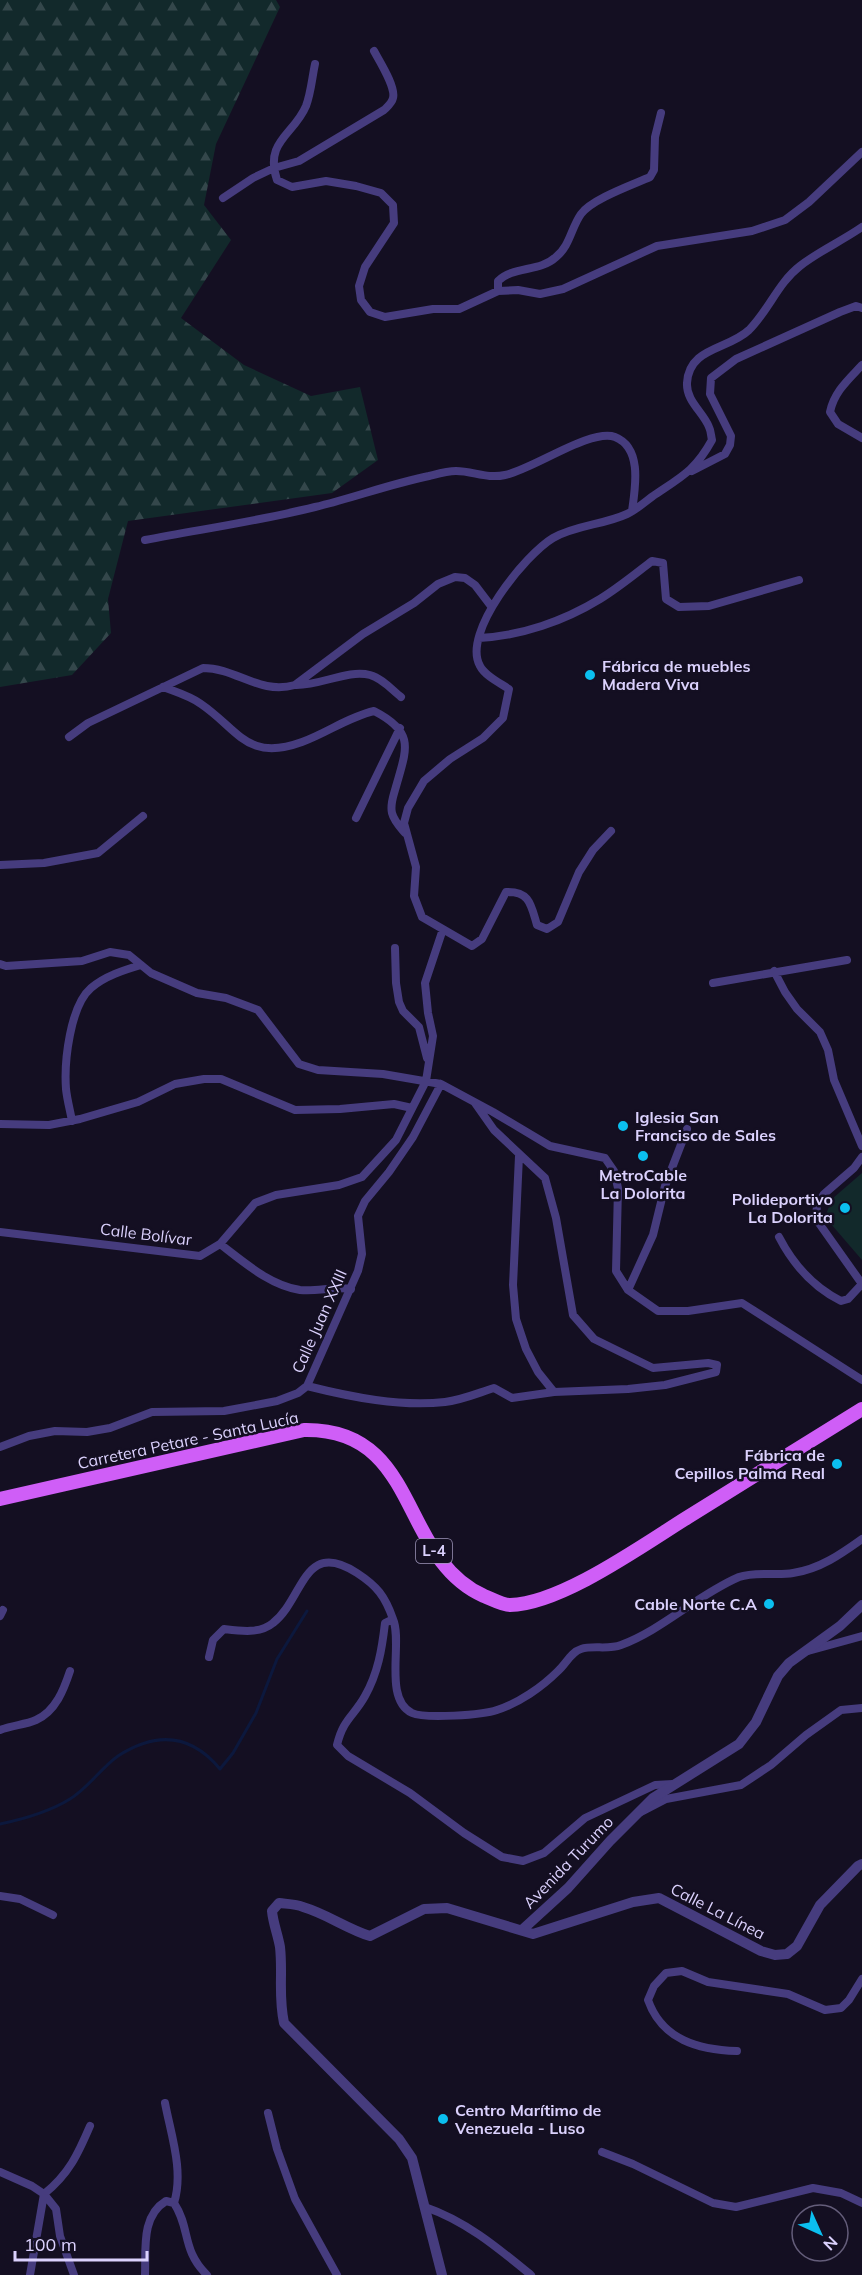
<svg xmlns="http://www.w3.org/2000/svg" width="862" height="2275" font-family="Mulish,sans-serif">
<defs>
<pattern id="forest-firs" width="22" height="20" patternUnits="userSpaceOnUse" patternTransform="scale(1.5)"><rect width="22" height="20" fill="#12292b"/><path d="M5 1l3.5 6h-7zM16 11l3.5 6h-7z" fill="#34474b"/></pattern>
</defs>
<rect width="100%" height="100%" fill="#140f22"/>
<path fill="#12292b" d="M862,1173V1260L825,1217L832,1199Z"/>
<path fill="url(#forest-firs)" d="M0,0H276L280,7L216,144L204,205L231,240L181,318L244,365L311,396L360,387L378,460L332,493L128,521L108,599L111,633L72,675L0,687Z"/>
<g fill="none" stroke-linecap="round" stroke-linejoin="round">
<path stroke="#0c183d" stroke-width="3" d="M0,1824C24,1819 49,1812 70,1799C88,1788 101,1768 118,1756C157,1731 191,1734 220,1769L233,1753L256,1713L277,1659L307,1611"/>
<path stroke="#463c7e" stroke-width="8" d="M315,64C312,78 311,93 306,106C294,135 264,141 277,180L292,187L326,181L356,186L381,193L393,205L394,223L365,267L359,286L361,300L370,312L385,317L433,309H459L498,291L518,290L540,294L563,289L657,246L752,231L785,220L809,202L862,152
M223,198L253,178L274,168L299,161L384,110C388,106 392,103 393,98C396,87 380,62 374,51
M498,291V281C513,266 540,272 556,257C570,246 571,228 581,214C592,199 632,185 650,177L654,170L655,137L661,113
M862,365C848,380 834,392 830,412L838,424L862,438
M692,471L725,454L730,445L731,436L710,394L711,378L736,359L840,312L856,306L862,308
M145,540C202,529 259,521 315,507C353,498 390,484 429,476C437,474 447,471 456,471C473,471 487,479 505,475C532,470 591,428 615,437C643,448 635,489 632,511
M479,638C521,636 564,621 600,599C618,588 635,574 652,561L663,563L666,599L679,607L709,606L799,580
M295,685C320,686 348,669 370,675C382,678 392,690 401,697
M163,687C176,692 190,696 201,704C239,730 247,762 302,742C327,733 348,717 374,711C417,733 406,750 395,790C393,797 390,805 392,813C394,821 400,827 405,833
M69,737L88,723L203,668C237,668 259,695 295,685L363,634L414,603L438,584L455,577L465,578L475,585L491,606
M356,818L400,728
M611,831L593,850L579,872L558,922L547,929L537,925C531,905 530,891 506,892L482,939L472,946L422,917L414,896L416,867L404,823L408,808L424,781L450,759L483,738L503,718L509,689C500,683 485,676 480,666C461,633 526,554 553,538C576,525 603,525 627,514C636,510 645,502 653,496C681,477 695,471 712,440C711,436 711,431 709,427C703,412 686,401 687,383C689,347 728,350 749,330C769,310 778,283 800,266C819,251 842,241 862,227
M0,865L44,863L98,853L143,816
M395,948L396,983L399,1002L403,1011L419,1027L427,1058
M0,964L6,966L82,961L110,952L129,955L151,973L197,993L226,998L258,1010L299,1064L318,1070L383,1074L441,1084L493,1112L550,1146L605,1158L614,1171L618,1188L616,1271L628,1290L658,1311H688L742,1303L862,1380
M774,971L785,992L797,1009L820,1032L828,1050L834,1080L862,1146
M713,983L847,960
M72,1121C70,1110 67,1099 66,1089C64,1062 70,1006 91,988C105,976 124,970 141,965
M0,1124L49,1125L80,1119L138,1102L175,1084L204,1079H221L295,1110L340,1109L394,1104L412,1108
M519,1156L513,1285L516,1319L526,1349L538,1372L554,1392
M862,1157L854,1168L824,1194L817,1205L816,1219L862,1284
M0,1232L200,1256L220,1244L255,1203L276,1195L339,1185L362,1177L396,1140L426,1081L433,1036L428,1013L425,983L443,929
M779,1237C793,1264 813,1287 841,1301L848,1299L862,1284
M220,1244C244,1262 269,1285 300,1290C317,1292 334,1286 351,1289
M628,1290L653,1235L665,1186L687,1129
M307,1386C351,1397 400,1407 445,1402C462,1400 478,1393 494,1388L512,1398L554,1392L628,1389L665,1385L716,1372L717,1365L708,1363L653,1368L594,1339L573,1315L556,1218L545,1178L494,1130L475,1103
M0,1447L29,1436L55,1431L87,1432L110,1428L152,1412L224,1411L277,1401L298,1393L307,1386L358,1271L362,1254L358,1216L365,1201L389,1172L413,1137L441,1084
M0,1616L3,1610
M808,1651L862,1636
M209,1657L213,1640L224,1629C240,1631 260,1634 273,1623C304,1599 303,1538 357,1573C377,1586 385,1596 393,1619
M0,1730C12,1725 25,1725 36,1720C56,1711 64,1689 70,1671
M673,1784L655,1785L585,1818L544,1853L523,1861L502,1857L464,1833L410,1793L348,1756L337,1745C343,1719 354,1716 365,1696C378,1673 382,1649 385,1623L393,1619C403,1642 383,1699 412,1713C425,1719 483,1715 497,1710C519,1703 542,1687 558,1671C566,1664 571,1652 581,1649C593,1645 608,1650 621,1645C662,1630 697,1595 739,1577C755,1571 777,1576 793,1573C820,1569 841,1554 862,1539
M641,1812L666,1799L741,1785L771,1765L806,1735L841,1710L862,1708
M0,1896L20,1899L53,1915
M737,2051C699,2050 662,2040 648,2000L654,1986L666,1973L682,1971L708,1982L788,1994L825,2010L841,2008L849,2000L862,1979
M165,2103C171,2135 184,2171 174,2203
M268,2113L277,2149L295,2199L337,2275
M602,2152L633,2164L713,2203L736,2207L813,2188L841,2193L862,2203
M0,2172L32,2186L44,2194L56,2209L60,2236L74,2275
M425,2207C466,2221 498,2248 531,2275
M30,2275L44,2194C69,2174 78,2154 90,2126
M145,2275C146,2249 141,2216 166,2201L174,2203C191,2229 181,2249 207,2275"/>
<path stroke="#463c7e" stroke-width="10" d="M522,1930L568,1888L610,1841L653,1798L739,1744L756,1722L778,1676L789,1663L840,1626L862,1605
M442,2275L412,2158L399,2139L284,2023C278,1995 283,1974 280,1947C278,1935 273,1923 272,1911L279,1903C287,1904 296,1904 303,1907C327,1914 347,1929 370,1936L424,1909L447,1908L533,1934L633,1902L659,1898L761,1951L775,1955L787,1954L797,1946L820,1905L858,1866L862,1864"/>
<path stroke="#cf5ef7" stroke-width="14" d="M0,1499L304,1430C421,1428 398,1558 484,1596C492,1599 502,1605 510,1605C561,1604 643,1545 688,1517C746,1481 804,1445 862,1409"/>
</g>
<g fill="#0bbfef" stroke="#140f22" stroke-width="2">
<circle cx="590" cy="675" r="6"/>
<circle cx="623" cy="1126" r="6"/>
<circle cx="643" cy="1156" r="6"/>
<circle cx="845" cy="1208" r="6"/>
<circle cx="837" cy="1464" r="6"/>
<circle cx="769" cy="1604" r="6"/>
<circle cx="443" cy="2119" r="6"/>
</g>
<g text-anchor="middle" stroke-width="5" stroke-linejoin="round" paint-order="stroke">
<rect fill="#140f22" stroke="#9f97bb" stroke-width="1.5" x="416" y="1539" width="36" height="24" rx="4.5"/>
<g font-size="15" font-weight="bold" fill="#dbd1fd">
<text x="434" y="1556">L-4</text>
</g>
<g font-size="16" font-weight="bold" fill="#dbd1fd" stroke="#140f22" text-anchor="start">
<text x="602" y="672">Fábrica de muebles<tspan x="602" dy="18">Madera Viva</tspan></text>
<text x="635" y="1123">Iglesia San<tspan x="635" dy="18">Francisco de Sales</tspan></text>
<text x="643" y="1181" text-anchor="middle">MetroCable<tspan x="643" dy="18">La Dolorita</tspan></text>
<text x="833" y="1205" text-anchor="end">Polideportivo<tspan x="833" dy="18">La Dolorita</tspan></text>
<text x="825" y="1461" text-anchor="end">Fábrica de<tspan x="825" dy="18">Cepillos Palma Real</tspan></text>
<text x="757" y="1610" text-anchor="end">Cable Norte C.A</text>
<text x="455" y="2116">Centro Marítimo de<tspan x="455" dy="18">Venezuela - Luso</tspan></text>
</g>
<g font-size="16" fill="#dbd1fd" stroke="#140f22">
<text transform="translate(146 1234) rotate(7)" y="6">Calle Bolívar</text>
<text transform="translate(319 1321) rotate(-66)" y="6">Calle Juan XXIII</text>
<text transform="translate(188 1440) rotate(-12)" y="6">Carretera Petare - Santa Lucía</text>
<text transform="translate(568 1862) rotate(-46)" y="6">Avenida Turumo</text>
<text transform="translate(718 1911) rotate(27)" y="6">Calle La Línea</text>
</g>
</g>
<g transform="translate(820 2233) rotate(135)"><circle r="28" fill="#140f22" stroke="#645d7a" stroke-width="1.5"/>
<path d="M0-4.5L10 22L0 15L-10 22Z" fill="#0bbfef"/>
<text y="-9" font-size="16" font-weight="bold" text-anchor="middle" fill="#dbd1fd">N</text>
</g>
<path d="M15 2251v9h132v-9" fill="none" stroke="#dbd1fd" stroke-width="3"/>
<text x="24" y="2251" font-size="18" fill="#dbd1fd" stroke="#140f22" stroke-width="4.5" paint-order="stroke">100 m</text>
</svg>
